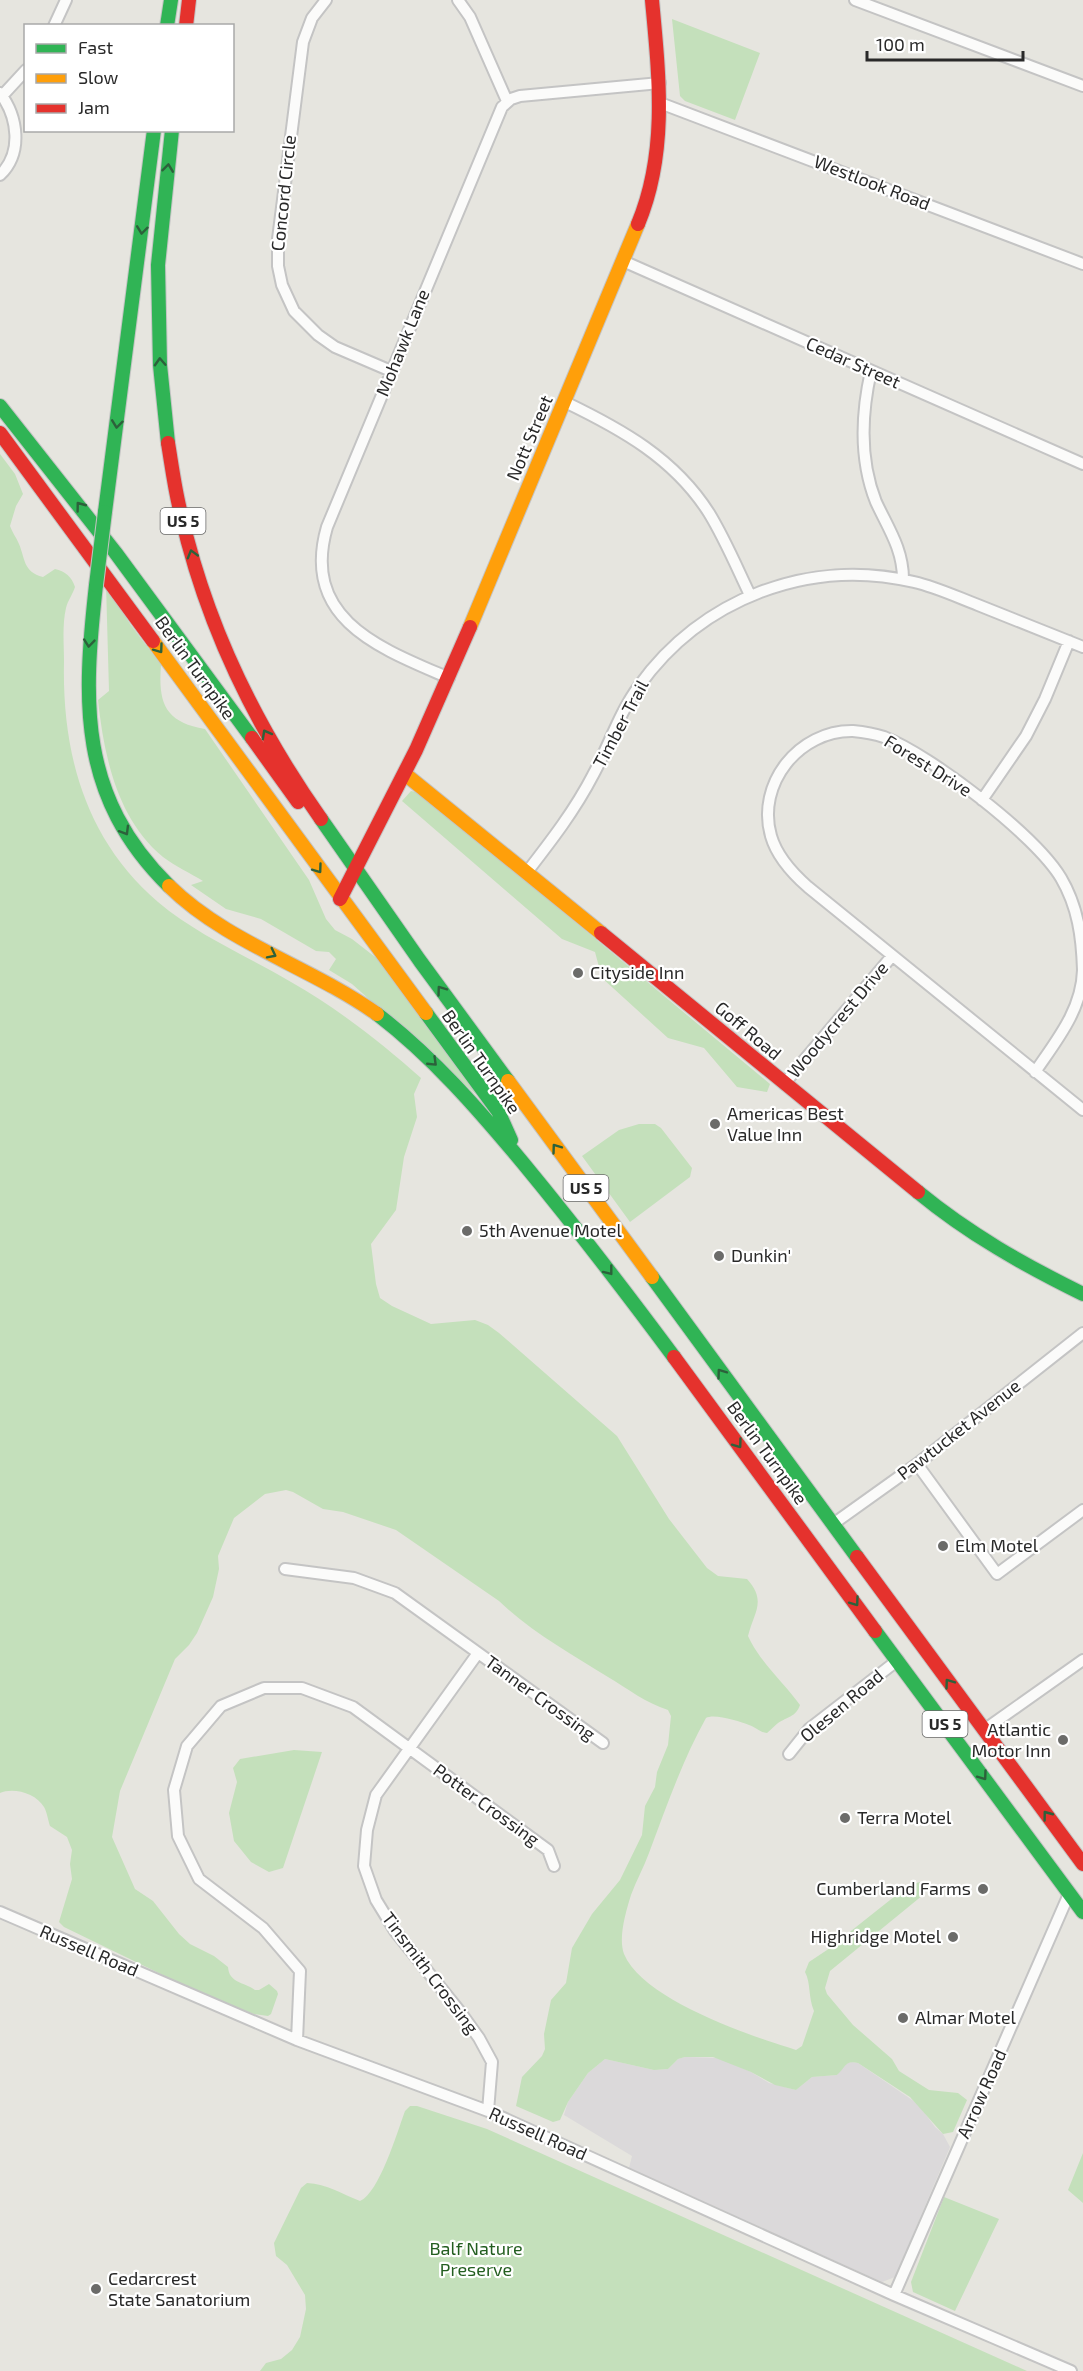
<svg xmlns="http://www.w3.org/2000/svg" width="1083" height="2371" font-family="'Exo 2',sans-serif">
<rect width="100%" height="100%" fill="#e6e5df"/>
<path fill="#dbd9da" d="M685,2057L720,2058L751,2072L769,2083L796,2090L812,2077L837,2075L845,2064L852,2062L858,2063L918,2104L935,2127L943,2134L950,2147L895,2277L882,2282L629,2168L632,2156L564,2115L568,2102L588,2073L605,2059L654,2070L668,2069L678,2059Z"/>
<path fill="#c4e0bb" d="M672,19L760,53L735,120L685,101L680,96Z
M0,454L15,474L23,494L16,506L10,526C12,532 16,537 19,544C25,558 23,572 43,577L55,569C65,571 72,577 75,587C73,594 68,600 66,608C62,625 64,645 64,662C62,755 86,840 158,902C197,935 247,956 291,982C337,1008 383,1044 421,1078L414,1094L417,1117L404,1157L396,1210L371,1244L376,1284L380,1298L392,1306L431,1324L475,1320L488,1325L499,1333L617,1436L669,1519L707,1568L718,1576L747,1579C767,1601 754,1612 748,1636L751,1642C764,1666 785,1684 800,1705C796,1717 787,1717 778,1723C774,1726 771,1730 767,1733C759,1732 756,1727 749,1725C740,1721 713,1713 706,1718C682,1761 666,1808 649,1853C644,1867 636,1881 631,1895C626,1911 618,1938 624,1954C643,2000 751,2036 796,2050L802,2046L814,2011C808,1997 811,1983 805,1972L809,1962L827,1950L909,1885L920,1882L926,1890L923,1895L830,1971L825,1988L827,1994L853,2025L892,2059L899,2071L929,2090L958,2093L967,2100L953,2132L943,2134L910,2097L858,2063C845,2060 846,2067 837,2075L812,2077L796,2090L775,2085L751,2072L713,2057H685L678,2059L668,2069L654,2070L605,2059L588,2073L568,2102L560,2120L553,2122L516,2106L522,2077L542,2056L545,2049L544,2034L551,2000L566,1983L572,1948L592,1914L620,1880L642,1835L645,1806L655,1787L657,1772L668,1745L671,1716L668,1710C646,1703 628,1689 608,1677C571,1654 530,1631 499,1601L396,1530L343,1512L323,1509L293,1492L286,1490L265,1494L234,1518L218,1556L219,1569L213,1597L197,1633L189,1645L175,1659L120,1791L112,1837L135,1889L153,1901L179,1934L190,1944L214,1956L228,1967C229,1983 244,1982 255,1990H259L269,1984L277,1991L278,1994L271,2014L268,2016L254,2014L206,1996L64,1927L59,1922L72,1879L70,1864L72,1850L67,1837L50,1826C48,1820 47,1812 44,1807C36,1793 13,1787 0,1793Z
M106,584L130,624L161,665C158,703 165,722 205,729L309,880L326,919L335,930L352,939L379,960L480,1098L352,984L329,970L336,959L329,952L316,951L261,919L226,909L191,885L203,881C190,873 175,866 163,857C117,819 104,756 98,700L109,691Z
M411,791L420,793L770,1084L767,1092L737,1087L704,1048L668,1038L602,978L595,952L562,939L402,801Z
M639,1124H655L661,1128L692,1168L690,1177L630,1222L582,1156L619,1130Z
M294,1750L322,1752L283,1868L269,1872L251,1862L234,1841L229,1813L237,1782L233,1768L240,1759Z
M410,2106H417L487,2129L1027,2371H260L266,2363L281,2359L292,2350L300,2337L306,2309L305,2295L287,2265L276,2256L274,2243L301,2188L307,2183C327,2184 342,2194 360,2201C379,2193 397,2133 405,2111Z
M1083,2153V2203L1068,2190Z
M944,2197L999,2219L955,2311L913,2292L911,2282Z"/>
<g fill="none" stroke-linecap="round" stroke-linejoin="round">
<g stroke="#c4c4c4" stroke-width="14">
<path id="street" d="M326,0L312,18L303,42L278,239V266L282,285L294,311L318,335L335,347L391,371
M458,0L470,17L507,101
M855,0L1083,86
M54,26L66,0
M0,93C18,117 23,153 0,175
M2,96L26,70
M660,103L1083,264
M623,261L1083,464
M871,371C861,415 859,459 876,502C888,528 903,549 903,579
M565,402C621,429 674,458 709,513C725,539 737,568 750,595
M449,678C382,649 300,620 327,527L502,107L511,99L520,96L660,83
M982,800L1026,736L1045,699L1069,641
M527,872C551,841 575,810 593,775C609,746 619,713 639,686C701,599 809,557 914,582C936,587 957,597 978,605C1013,619 1048,633 1083,647
M1083,970C1082,937 1078,907 1061,878C1035,835 932,756 884,737C875,734 864,732 853,731C799,730 756,784 771,836C777,857 792,873 808,887L1083,1110
M1035,1072C1056,1041 1082,1010 1083,970
M784,1084L892,956
M917,1464L997,1574L1083,1510
M833,1524L917,1464L1083,1333
M285,1569L354,1578L395,1593L603,1743
M478,1653L376,1795L367,1830L364,1866L376,1900L395,1931L461,2013L479,2038L492,2062L488,2111
M984,1730L1083,1660
M789,1754L809,1729L898,1660
M0,1912L297,2040L488,2111L894,2295L1071,2371
M297,2040L300,1971L263,1928L199,1879L178,1836L174,1790L187,1746L221,1706L264,1688H302L353,1707L548,1850L554,1866
M894,2295L1069,1894"/>
</g>
<g stroke="#c4c4c4" stroke-width="16">
<path id="fast" d="M167,26L171,0
M0,406L115,552L252,738
M168,443L160,365L158,265L172,130
M105,512L154,130
M96,585C83,702 78,796 169,886
M321,819L420,961L508,1081
M426,1013L498,1111L511,1140
M377,1014C433,1057 478,1109 523,1163C575,1226 625,1291 674,1357
M918,1192C969,1234 1024,1265 1083,1294
M652,1277L857,1557
M875,1631L1083,1912"/>
</g>
<g stroke="#c4c4c4" stroke-width="16">
<path id="slow" d="M470,627L638,224
M153,641L426,1013
M405,774L601,933
M169,886C227,943 311,967 377,1014
M508,1081L652,1277"/>
</g>
<g stroke="#c4c4c4" stroke-width="16">
<path id="jam" d="M186,26L189,0
M638,224C668,152 659,76 652,0
M0,433L153,641
M168,443C172,467 175,491 181,514C206,624 256,727 321,819
M252,738L298,802
M340,899L416,750L470,627
M601,933L918,1192
M674,1357L875,1631
M857,1557L1083,1864"/>
</g>
<use href="#street" stroke="#fbfbfa" stroke-width="10"/>
<use href="#fast" stroke="#30b455" stroke-width="14"/>
<use href="#slow" stroke="#ff9f0a" stroke-width="14"/>
<use href="#jam" stroke="#e5322d" stroke-width="14"/>
<g stroke="#c3c3c1" stroke-width="16" stroke-linecap="butt">
<path id="fast-bridge" d="M96,585L105,512"/>
</g>
<use href="#fast-bridge" stroke="#30b455" stroke-width="14"/>
</g>
<defs><path id="oneway-chevron" d="M-2-3.5L2.5 0L-2 3.5" fill="none" stroke-width="1.6" stroke-linecap="round" stroke-linejoin="round" transform="scale(1.5)"/></defs>
<g stroke="#2c613b">
<use href="#oneway-chevron" transform="translate(168 168) rotate(-83)"/>
<use href="#oneway-chevron" transform="translate(142 230) rotate(97)"/>
<use href="#oneway-chevron" transform="translate(160 362) rotate(-93)"/>
<use href="#oneway-chevron" transform="translate(117 424) rotate(97)"/>
<use href="#oneway-chevron" transform="translate(80 506) rotate(-127)"/>
<use href="#oneway-chevron" transform="translate(192 554) rotate(-106)"/>
<use href="#oneway-chevron" transform="translate(89 643) rotate(96)"/>
<use href="#oneway-chevron" transform="translate(159 649) rotate(54)"/>
<use href="#oneway-chevron" transform="translate(266 734) rotate(-119)"/>
<use href="#oneway-chevron" transform="translate(125 831) rotate(59)"/>
<use href="#oneway-chevron" transform="translate(318 869) rotate(54)"/>
<use href="#oneway-chevron" transform="translate(272 954) rotate(27)"/>
<use href="#oneway-chevron" transform="translate(441 990) rotate(-126)"/>
<use href="#oneway-chevron" transform="translate(433 1062) rotate(44)"/>
<use href="#oneway-chevron" transform="translate(556 1148) rotate(-126)"/>
<use href="#oneway-chevron" transform="translate(609 1271) rotate(52)"/>
<use href="#oneway-chevron" transform="translate(721 1373) rotate(-126)"/>
<use href="#oneway-chevron" transform="translate(738 1444) rotate(54)"/>
<use href="#oneway-chevron" transform="translate(855 1602) rotate(54)"/>
<use href="#oneway-chevron" transform="translate(949 1683) rotate(-126)"/>
<use href="#oneway-chevron" transform="translate(983 1776) rotate(54)"/>
<use href="#oneway-chevron" transform="translate(1047 1815) rotate(-127)"/>
</g>
<g fill="#6b6b69" stroke="#fff" stroke-width="2">
<circle cx="578" cy="973" r="6"/>
<circle cx="715" cy="1124" r="6"/>
<circle cx="467" cy="1231" r="6"/>
<circle cx="719" cy="1256" r="6"/>
<circle cx="943" cy="1546" r="6"/>
<circle cx="1063" cy="1740" r="6"/>
<circle cx="845" cy="1818" r="6"/>
<circle cx="983" cy="1889" r="6"/>
<circle cx="953" cy="1937" r="6"/>
<circle cx="903" cy="2018" r="6"/>
<circle cx="96" cy="2289" r="6"/>
</g>
<g text-anchor="middle" stroke-width="4.5" stroke-linejoin="round" paint-order="stroke">
<g fill="#fff" stroke="#696969" stroke-width="1.5">
<rect x="160.5" y="508" width="45" height="26" rx="4.5"/>
<rect x="563.5" y="1175" width="45" height="26" rx="4.5"/>
<rect x="922.5" y="1711" width="45" height="26" rx="4.5"/>
</g>
<g font-size="16" font-weight="bold" fill="#292929">
<text x="183" y="527">US 5</text>
<text x="586" y="1194">US 5</text>
<text x="945" y="1730">US 5</text>
</g>
<g font-size="18" fill="#292929" stroke="#fff">
<text transform="translate(872 183) rotate(21)" y="6">Westlook Road</text>
<text transform="translate(284 193) rotate(-84)" y="6">Concord Circle</text>
<text transform="translate(403 343) rotate(-68)" y="6">Mohawk Lane</text>
<text transform="translate(853 363) rotate(24)" y="6">Cedar Street</text>
<text transform="translate(530 438) rotate(-67)" y="6">Nott Street</text>
<text transform="translate(195 668) rotate(54)" y="6">Berlin Turnpike</text>
<text transform="translate(621 724) rotate(-62)" y="6">Timber Trail</text>
<text transform="translate(928 766) rotate(32)" y="6">Forest Drive</text>
<text transform="translate(838 1020) rotate(-50)" y="6">Woodycrest Drive</text>
<text transform="translate(748 1031) rotate(40)" y="6">Goff Road</text>
<text transform="translate(481 1062) rotate(55)" y="6">Berlin Turnpike</text>
<text transform="translate(959 1430) rotate(-38)" y="6">Pawtucket Avenue</text>
<text transform="translate(767 1453) rotate(54)" y="6">Berlin Turnpike</text>
<text transform="translate(540 1698) rotate(36)" y="6">Tanner Crossing</text>
<text transform="translate(842 1706) rotate(-40)" y="6">Olesen Road</text>
<text transform="translate(486 1805) rotate(36)" y="6">Potter Crossing</text>
<text transform="translate(89 1951) rotate(23)" y="6">Russell Road</text>
<text transform="translate(430 1973) rotate(53)" y="6">Tinsmith Crossing</text>
<text transform="translate(982 2094) rotate(-66)" y="6">Arrow Road</text>
<text transform="translate(538 2134) rotate(24)" y="6">Russell Road</text>
</g>
<g font-size="18" fill="#292929" stroke="#fff" text-anchor="start">
<text x="590" y="979">Cityside Inn</text>
<text x="727" y="1120">Americas Best<tspan x="727" dy="21">Value Inn</tspan></text>
<text x="479" y="1237">5th Avenue Motel</text>
<text x="731" y="1262">Dunkin'</text>
<text x="955" y="1552">Elm Motel</text>
<text x="1051" y="1736" text-anchor="end">Atlantic<tspan x="1051" dy="21">Motor Inn</tspan></text>
<text x="857" y="1824">Terra Motel</text>
<text x="971" y="1895" text-anchor="end">Cumberland Farms</text>
<text x="941" y="1943" text-anchor="end">Highridge Motel</text>
<text x="915" y="2024">Almar Motel</text>
<text x="108" y="2285">Cedarcrest<tspan x="108" dy="21">State Sanatorium</tspan></text>
</g>
<g font-size="18" fill="#235e20" stroke="#fff">
<text x="476" y="2255">Balf Nature<tspan x="476" dy="21">Preserve</tspan></text>
</g>
</g>
<rect x="24" y="24" width="210" height="108" fill="#ffffff" stroke="#a9a9a9" stroke-width="1.5"/>
<rect x="36" y="44" width="30" height="9" fill="#30b455" stroke="#a9a9a9" stroke-width="1.5"/>
<text x="78" y="54" font-size="18" fill="#292929">Fast</text>
<rect x="36" y="74" width="30" height="9" fill="#ff9f0a" stroke="#a9a9a9" stroke-width="1.5"/>
<text x="78" y="84" font-size="18" fill="#292929">Slow</text>
<rect x="36" y="104" width="30" height="9" fill="#e5322d" stroke="#a9a9a9" stroke-width="1.5"/>
<text x="78" y="114" font-size="18" fill="#292929">Jam</text>
<path d="M867 51v9h156v-9" fill="none" stroke="#292929" stroke-width="3"/>
<text x="876" y="51" font-size="18" fill="#292929" stroke="#ffffff" stroke-width="4.5" paint-order="stroke">100 m</text>
</svg>
